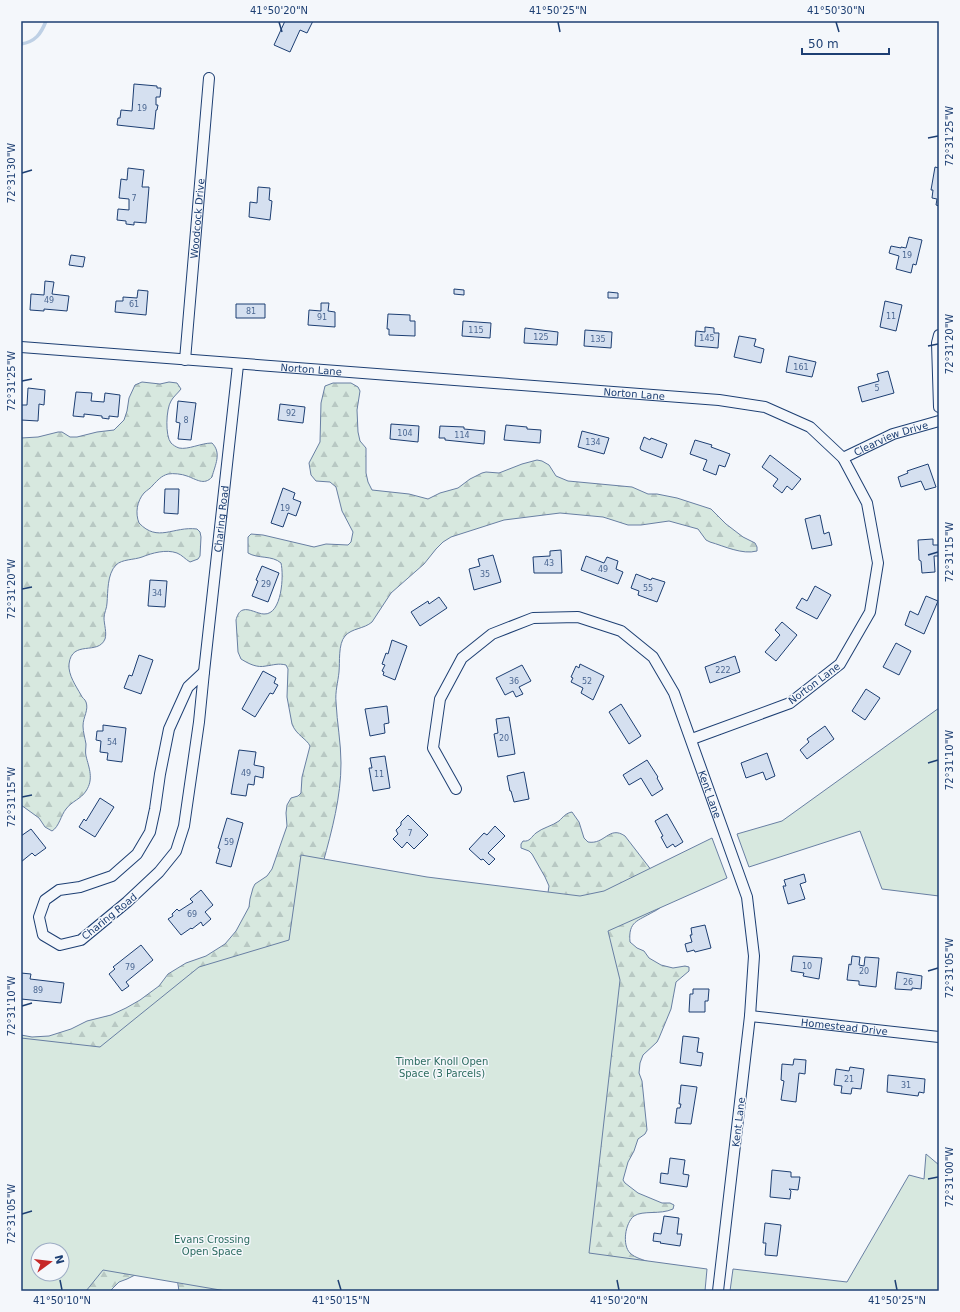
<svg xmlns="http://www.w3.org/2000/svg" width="960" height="1312" font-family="'DejaVu Sans',sans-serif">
<defs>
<pattern id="forest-firs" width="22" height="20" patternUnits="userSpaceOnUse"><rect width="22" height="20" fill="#d7e8df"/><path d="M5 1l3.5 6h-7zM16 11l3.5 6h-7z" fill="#b8c8c3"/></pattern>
</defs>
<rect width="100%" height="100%" fill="#f4f7fb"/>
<path fill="url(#forest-firs)" stroke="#687fa3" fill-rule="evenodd" d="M142,382L160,384L169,382L177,383L181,389C178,393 173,397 171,401C166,409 165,436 171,443C173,445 176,447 179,448C188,450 201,443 212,443C222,453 215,465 212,477C204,486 196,479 187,476C182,474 173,473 168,474C161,476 158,480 153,485C151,488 147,490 144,493C137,501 135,513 139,523C158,543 173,526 197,529L200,532L201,537L200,556L198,559L190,562C185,559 182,555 177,553C166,549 152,553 142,557C134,560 122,559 116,565C107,574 108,592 107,603C107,608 104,613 104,618C104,624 107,633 105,639C98,656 72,639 69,664C68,675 76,686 81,695C82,698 85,699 86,702C89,710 83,717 83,726C83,732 85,738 86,744C86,748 85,752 86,756C89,768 94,779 86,791C81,799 72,801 66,809C61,815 59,827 52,831L45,827L39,818L21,805V438L38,437L58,432H62L70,437H77L97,432L114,430L124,420L127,411L129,398L135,385Z
M333,383H351L358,387L360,391L357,410L358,432L360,441L366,448V473L368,482L372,490L409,494L428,499L440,493L458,488L470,479L482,473L486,472L499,473L522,464L537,460L542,461L549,465L556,476L568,481L632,487L648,494H657L677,498L711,509L726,524L743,537L755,543L757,547V551C742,555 724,546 710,542L706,540L698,529L669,521L641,525H628L603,517L560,513L504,520L451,537L443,542L436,549L424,564L391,593L372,622C364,629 352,628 345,636C338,644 340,662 339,672C338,682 335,692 336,702C337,723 341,743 341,763C341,797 332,830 323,863L547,899L549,886L545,877L532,854L529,851L521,848V844L523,841C530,842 531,837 536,833C542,828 552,826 559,821C563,817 566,813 572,812L579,822L584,838L588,842C605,845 609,825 625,836L652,871L666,903C662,906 658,910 653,912C638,921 628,921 630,942L637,948L644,951L649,958L661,965L673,968L685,966L689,967V971L676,982L671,1009L659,1038L657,1042L643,1055L640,1063L639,1073L642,1081L647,1130L645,1134L638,1139L634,1151L628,1162L623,1180L625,1183L638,1193L662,1203H670L674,1205L673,1209C660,1215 643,1210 634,1216C625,1223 622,1245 630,1253C635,1258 644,1260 652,1263C669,1272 686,1282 703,1291H179L177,1278L143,1271L127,1279L119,1282L110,1291H21V1035L32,1037L49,1036L71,1029L87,1021L111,1015L126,1008L140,1000L159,986L168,974L186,963L206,956L225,944L236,931L249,907L250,899L253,888L255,884L267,876L272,869L287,826L286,813L287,805L291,798L298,796L301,793L302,777L310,746C307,739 296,735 292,724L287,697L288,669L286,665C278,663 274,665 266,666C257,668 249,664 241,659L238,652L236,620C237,616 239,611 243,610C249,608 258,614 264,614C282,615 284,575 281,563C272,555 258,559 248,553V537L251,534L263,535L314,547L326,544L348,545L351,542L353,532L342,511L336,487L330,482L316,481L311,475L309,463L320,442L321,403L325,386ZM38,1250H62V1274H38Z"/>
<path fill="#d7e8df" stroke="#687fa3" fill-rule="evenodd" d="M939,708V896L882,889L860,831L749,867L737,834L782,821Z
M712,838L727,878L608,931L620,980L589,1253L707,1269L705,1291H226L103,1270L86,1291H21V1038L100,1047L199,967L289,940L301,855L427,877L580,896L604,891ZM38,1250H62V1274H38Z
M926,1154L939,1165V1291H730L733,1269L847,1282L909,1175L924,1179Z"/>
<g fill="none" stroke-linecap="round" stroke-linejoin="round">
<path stroke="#bed0e5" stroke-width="3.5" d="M21,44C35,42 41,34 46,21"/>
</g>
<path fill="#d5e0f0" stroke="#1d3f73" d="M285,21H313L307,33L300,30L290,52L274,45Z
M134,84L157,86V88H161L160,97H156V105H158L157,110H156L154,129L117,125L118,118H120L121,110L132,111Z
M935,167L939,168V206L936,205L937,199L932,198L933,190H931Z
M128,168L144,170L142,187H149L146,223L134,222V225L126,224V221L117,220L118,209L129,210V199L119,198L121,179L127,180Z
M258,187L270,188L269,200L272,201L270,220L249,217L250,202L257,203Z
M909,237L922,240L916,265L913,264L911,273L896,269L899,256L889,253L891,246L901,248V247L906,248Z
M71,255L85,257L83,267L69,265Z
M45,281L54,282L52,294L69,296L67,311L44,309V311L30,310L31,294L44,295Z
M454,289L464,290V295L454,294Z
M138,290L148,291L146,315L115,312L116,301H123V297L137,298Z
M608,292L618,293V298H608Z
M885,301L902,305L896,331L880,327Z
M321,303H329L328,311L335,312V327L308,325L309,310L321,311Z
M236,304H265V318H236Z
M388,314L410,315V321H415V336L389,335V329H387Z
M463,321L491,323L490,338L462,336Z
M705,327L714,328V333H719L718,348L695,346L696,331L705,332Z
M525,328L558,332L557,345L524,343Z
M585,330L612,332L611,348L584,346Z
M739,336L756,339L754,346L764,349L761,363L734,357Z
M789,356L816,362L812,377L786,372Z
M888,371L894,393L862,402L858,387L879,381L877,374Z
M28,388L45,390L44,405L39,404L38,421L21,420V405H27Z
M76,392L92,393L91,401L104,402L105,393L120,395L118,417L109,416V419L102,418V416L84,414V417L73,416Z
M178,401L196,403L191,440L178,439L180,423L176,422Z
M280,404L305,407L303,423L278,420Z
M391,424L419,426L418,442L390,439Z
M506,425L527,427V429L541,430L540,443L504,440Z
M440,426L464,427V429L485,431L484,444L445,440V438H439Z
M582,431L609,438L604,454L578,447Z
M644,437L650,440L651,438L667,444L662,458L641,450L640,448Z
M695,440L712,445L711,447L730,454L725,467L719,465L716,475L703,470L707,460L690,454Z
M770,455L801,479L792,490L787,486L782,493L773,486L778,479L762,467Z
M928,464L936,487L925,490L921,481L901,487L898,477L908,473L907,471Z
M283,488L295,493L293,499L301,502L296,516L288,513L283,527L271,523Z
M165,489H179L178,514L164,513Z
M820,515L824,534L829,532L832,545L812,549L805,519Z
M933,539V545H939V556H934L935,572L922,573L921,561L919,560L918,540Z
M561,550L562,573H534L533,557L550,556V551Z
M493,555L501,582L474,590L469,569L480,566L478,559Z
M586,556L604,563L607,557L618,561L616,569L623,572L618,584L581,570Z
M262,566L279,573L268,602L252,596L258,581L256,580Z
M636,574L651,580L652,578L665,582L657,602L638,595L639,591L631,588Z
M150,580L167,581L165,607L148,606Z
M815,586L831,595L817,619L796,608L802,598L807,601Z
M926,596L938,601L924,634L905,625L910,611L918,615Z
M439,597L447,608L420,626L411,612L428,601L429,604Z
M782,622L797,635L776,661L765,652L780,635L775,630Z
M392,640L407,646L395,680L383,675L384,672L382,671L385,665L382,664L386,653L388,654Z
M896,643L911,651L899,675L883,667Z
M139,655L153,660L141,694L124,688L129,675L132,676Z
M735,656L740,672L710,683L705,667Z
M580,664L604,676L593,700L581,693L583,688L571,682L573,678L571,677L576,666L579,668Z
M522,665L531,681L519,687L523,694L516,697L513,691L505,695L496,678Z
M263,671L276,678L274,683L278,685L273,694L270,693L255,717L242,709Z
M866,689L880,698L865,720L852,711Z
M621,704L641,736L629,744L609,712Z
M387,706L389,723L384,724L385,733L370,736L365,709Z
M509,717L515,754L498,757L494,734L498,733L496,719Z
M103,725L126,728L122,762L107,760L108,753L100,752L101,741L96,740L97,731H103Z
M825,726L834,739L807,759L800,750L809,742L807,739Z
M239,750L256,752L254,765L264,767L263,778L255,776L254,785L248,784L246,796L231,794Z
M767,753L775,776L766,780L763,772L746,778L741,763Z
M385,756L390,788L373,791L369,768H372L370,758Z
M647,760L658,777L657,778L663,789L652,796L641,778L629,785L623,775Z
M524,772L529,799L514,802L511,791H510L507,776Z
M100,798L114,807L95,837L79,827L84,819L86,821Z
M667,814L683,842L675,847L673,844L667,848L661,837L663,836L655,821Z
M408,815L428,835L414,849L407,842L402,848L393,839L398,834L396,830L401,825V822Z
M227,818L243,823L231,867L216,863L220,849L218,848Z
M495,826L505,836L488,853L495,859L489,865L483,859L481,860L469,849L484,833L487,835Z
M31,829L46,848L35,856L32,853L21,862V836Z
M804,874L806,882L800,884L805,899L788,904L783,886H786L784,880Z
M201,890L213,905L205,912L211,919L203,926L201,922L192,929L191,928L181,935L168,919L173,916L172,914L177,909L179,911L193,902L190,899Z
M705,925L711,948L695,952L694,950L687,952L685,944L692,942L690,935H692L691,928Z
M141,945L153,960L126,982L129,986L122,991L109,974L115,969L113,967Z
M793,956L822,958L819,979L803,976L804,973L791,971Z
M852,956L860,957L859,965L864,966L865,957L879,958L876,987L859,985V981L847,980L849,964L851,965Z
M897,972L922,976L921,989L912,988V990L895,989Z
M21,973L31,974L30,979L64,983L61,1003L21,999Z
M693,989H709L708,1001H705V1012H689L690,994H693Z
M683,1036L699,1038L697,1052L703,1053L701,1066L680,1063Z
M794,1059L806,1060L805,1074L799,1073L796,1102L781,1100L784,1081L781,1080L782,1064L793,1065Z
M850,1067L864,1069L861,1089L852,1088L851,1094L841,1093L842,1086L834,1085L836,1069L849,1071Z
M888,1075L925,1079L924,1093L919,1092L918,1096L887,1092Z
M681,1085L697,1087L691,1124L675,1123L677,1108H680L681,1104H679Z
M670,1158L685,1160L683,1174L689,1175L687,1187L660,1183L661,1173L668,1174Z
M772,1170L791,1172V1177H800L798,1190L789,1189L791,1191L790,1199L770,1197Z
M664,1216L679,1218L677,1234H682L680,1246L660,1243L661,1242L653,1241L654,1233L661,1234Z
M765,1223L781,1225L777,1256L765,1255L766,1243H763Z"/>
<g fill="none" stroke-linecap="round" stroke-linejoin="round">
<g stroke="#1d3f73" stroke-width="12">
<g id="minor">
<path d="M939,335L937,343L939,407"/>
<path id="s1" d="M21,347L719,400L765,407L810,427L843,458L867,503L878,563L870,612L840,664L790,703L692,739"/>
<path id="s2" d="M185,360L209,78"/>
<path id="s3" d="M843,458L893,434L939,421"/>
<path d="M204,672L199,722L184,826L176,851L159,872L127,902L81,940L60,945L43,935L39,917L45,900L59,890L80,887L112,876L137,854L150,832L155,809L160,774L169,729L188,687Z"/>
<path id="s4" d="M204,672L238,365"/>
<path id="s5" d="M456,789L433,748L440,699L462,658L492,634L533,618L578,617L621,631L653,657L674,693L747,897L754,956L750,1016L718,1291"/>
<path id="s6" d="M750,1016L939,1037"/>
</g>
</g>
<use href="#minor" stroke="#f4f7fb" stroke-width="10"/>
</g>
<path fill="none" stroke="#1d3f73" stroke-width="1.5" d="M279,22L282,32M558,22L560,32M836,22L839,32M928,138L938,136M22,173L32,170M928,346L938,344M22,381L32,379M928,555L938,552M22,589L32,587M928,763L938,760M22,797L32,795M928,971L938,968M22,1006L32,1003M928,1179L938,1177M22,1214L32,1211M60,1280L62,1290M338,1280L341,1290M617,1280L619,1290M895,1280L897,1290"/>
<g text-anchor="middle" stroke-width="3" stroke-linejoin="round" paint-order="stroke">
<g font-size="8" fill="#4b6792">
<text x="142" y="111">19</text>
<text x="134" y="201">7</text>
<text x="907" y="258">19</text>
<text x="49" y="303">49</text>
<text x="134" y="307">61</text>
<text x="251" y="314">81</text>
<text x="891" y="319">11</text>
<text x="322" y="320">91</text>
<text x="476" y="333">115</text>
<text x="541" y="340">125</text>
<text x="707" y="341">145</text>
<text x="598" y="342">135</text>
<text x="801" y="370">161</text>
<text x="877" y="391">5</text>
<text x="291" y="416">92</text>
<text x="186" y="423">8</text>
<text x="405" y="436">104</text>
<text x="462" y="438">114</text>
<text x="593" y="445">134</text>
<text x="285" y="511">19</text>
<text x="549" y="566">43</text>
<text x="603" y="572">49</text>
<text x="485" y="577">35</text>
<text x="266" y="587">29</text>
<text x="648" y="591">55</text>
<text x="157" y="596">34</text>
<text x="723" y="673">222</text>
<text x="514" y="684">36</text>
<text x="587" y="684">52</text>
<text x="504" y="741">20</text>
<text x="112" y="745">54</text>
<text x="246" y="776">49</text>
<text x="379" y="777">11</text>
<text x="410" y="836">7</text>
<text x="229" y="845">59</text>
<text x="192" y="917">69</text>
<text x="807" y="969">10</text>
<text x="130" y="970">79</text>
<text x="864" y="974">20</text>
<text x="908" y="985">26</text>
<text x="38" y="993">89</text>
<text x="849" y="1082">21</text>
<text x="906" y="1088">31</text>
</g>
<g font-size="10" fill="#1d3f73" stroke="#f4f7fb">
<text dy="4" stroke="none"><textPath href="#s2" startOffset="142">Woodcock Drive</textPath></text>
<text dy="4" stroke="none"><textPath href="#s1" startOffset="291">Norton Lane</textPath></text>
<text dy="4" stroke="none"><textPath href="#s1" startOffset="615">Norton Lane</textPath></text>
<text dy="4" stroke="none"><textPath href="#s3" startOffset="52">Clearview Drive</textPath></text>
<text dy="4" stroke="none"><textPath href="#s4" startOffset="154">Charing Road</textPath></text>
<text transform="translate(814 683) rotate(-37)" y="4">Norton Lane</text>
<text dy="4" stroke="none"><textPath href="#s5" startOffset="506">Kent Lane</textPath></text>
<text transform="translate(109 916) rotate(-39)" y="4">Charing Road</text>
<text dy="4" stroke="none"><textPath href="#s6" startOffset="95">Homestead Drive</textPath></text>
<text transform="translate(738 1122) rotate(-83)" y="4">Kent Lane</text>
</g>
<g font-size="10" fill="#2c6c60" stroke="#f4f7fb">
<text x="442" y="1065">Timber Knoll Open<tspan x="442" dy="12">Space (3 Parcels)</tspan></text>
<text x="212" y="1243">Evans Crossing<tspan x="212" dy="12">Open Space</tspan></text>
</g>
</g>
<rect width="960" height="1312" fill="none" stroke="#f4f7fb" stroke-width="44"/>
<g transform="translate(50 1262) rotate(75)"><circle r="19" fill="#f4f7fb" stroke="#9eadc5"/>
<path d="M0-3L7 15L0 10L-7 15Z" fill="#c62828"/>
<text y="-6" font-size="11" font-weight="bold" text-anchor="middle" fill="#1d3f73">N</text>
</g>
<path d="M802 48v6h87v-6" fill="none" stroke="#1d3f73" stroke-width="2"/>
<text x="808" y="48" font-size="12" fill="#1d3f73" stroke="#f4f7fb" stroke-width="3" paint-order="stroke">50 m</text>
<rect x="22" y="22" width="916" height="1268" fill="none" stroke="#1d3f73" stroke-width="1.5"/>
<g font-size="10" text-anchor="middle" fill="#1d3f73">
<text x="279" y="14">41°50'20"N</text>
<text x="558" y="14">41°50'25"N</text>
<text x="836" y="14">41°50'30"N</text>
<text transform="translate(949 136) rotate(-90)" y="4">72°31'25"W</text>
<text transform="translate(11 173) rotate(-90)" y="4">72°31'30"W</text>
<text transform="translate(949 344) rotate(-90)" y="4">72°31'20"W</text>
<text transform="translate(11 381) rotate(-90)" y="4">72°31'25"W</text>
<text transform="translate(949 552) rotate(-90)" y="4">72°31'15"W</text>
<text transform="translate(11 589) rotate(-90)" y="4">72°31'20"W</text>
<text transform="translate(949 760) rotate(-90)" y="4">72°31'10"W</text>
<text transform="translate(11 797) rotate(-90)" y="4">72°31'15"W</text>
<text transform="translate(949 968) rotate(-90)" y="4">72°31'05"W</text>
<text transform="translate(11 1006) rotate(-90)" y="4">72°31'10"W</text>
<text transform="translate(949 1177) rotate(-90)" y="4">72°31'00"W</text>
<text transform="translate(11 1214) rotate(-90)" y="4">72°31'05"W</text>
<text x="62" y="1304">41°50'10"N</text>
<text x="341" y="1304">41°50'15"N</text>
<text x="619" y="1304">41°50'20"N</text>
<text x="897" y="1304">41°50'25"N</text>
</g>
</svg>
